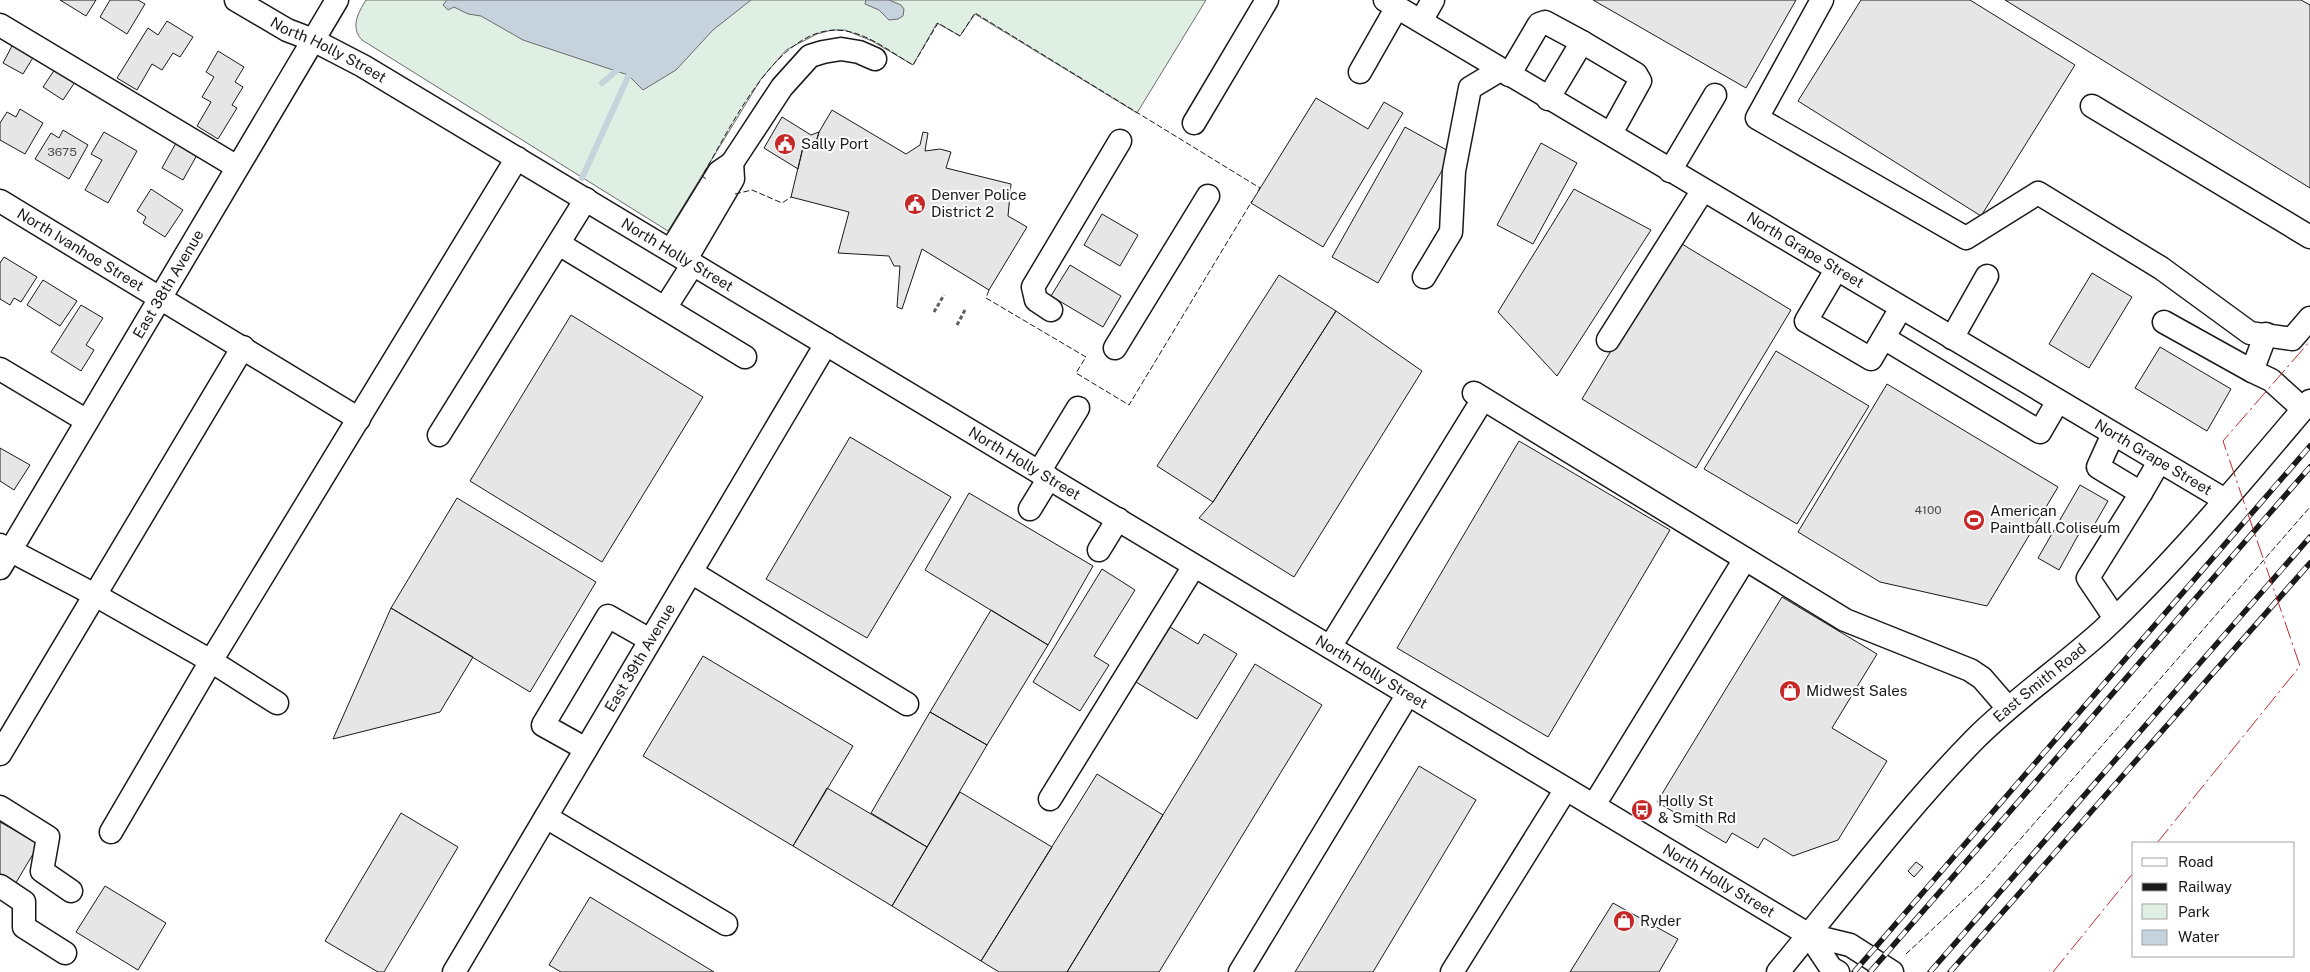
<svg xmlns="http://www.w3.org/2000/svg" width="2310" height="972" font-family="'Public Sans',sans-serif">
<rect width="100%" height="100%" fill="#fff"/>
<path fill="#e0efe3" stroke="#6a6a6a" d="M366,0H1206L1137,113L975,14L960,36L937,23L913,65L872,41L845,30H832L817,34L786,50L761,79L668,231L362,40C350,27 358,13 366,0Z"/>
<path fill="#c6d2dc" stroke="#6a6a6a" d="M447,0H751L713,30L676,70L643,90L628,75L523,40L481,16L468,14L454,7L448,10L443,5Z
M866,0H889L901,5L904,9L903,16L898,19L889,20L879,10L865,4Z"/>
<g fill="none" stroke-linecap="round" stroke-linejoin="round">
<path stroke="#c6d2dc" stroke-width="6" d="M602,83L621,67
M582,178L632,68"/>
</g>
<path fill="#e6e6e6" stroke="#1a1a1a" d="M60,0H96L86,16Z
M110,0H138L145,4L127,34L100,17Z
M1593,0H1796L1746,88Z
M1861,0H1970L2075,65L1981,216L1798,101Z
M2005,0H2301L2310,5V188Z
M167,21L193,37L180,57L173,53L162,70L152,64L137,90L117,78L148,28L158,35Z
M13,44L34,56L23,74L3,63Z
M218,51L244,67L235,82L243,87L232,105L237,108L218,139L197,126L211,102L202,97L214,77L206,72Z
M55,69L75,82L63,100L43,87Z
M1316,98L1368,129L1384,102L1403,113L1323,247L1251,203Z
M20,109L43,123L25,154L0,140V123L7,112L16,117Z
M832,110L906,154L920,145L923,132L928,133L925,151L940,149L951,152L946,168L1011,184L1008,216L1027,227L989,290L922,249L902,309L897,307L900,266H894L889,256L838,253L849,212L791,197L804,143L815,146L819,132Z
M782,117L811,135L819,132L815,146L804,143L798,169L764,148Z
M1405,127L1452,153L1378,283L1332,257Z
M63,130L88,145L69,179L35,159L51,133L59,138Z
M104,132L137,151L108,203L85,190L102,160L91,154Z
M176,143L197,155L183,180L162,168Z
M1541,143L1577,163L1533,244L1497,225Z
M151,189L183,210L165,237L143,223L146,217L137,211Z
M1574,189L1651,230L1557,376L1498,312Z
M1102,214L1138,235L1120,266L1084,245Z
M1677,241L1791,310L1696,468L1582,399Z
M4,257L37,277L21,302L14,298L10,305L0,299V263Z
M1070,265L1121,296L1103,327L1051,296Z
M2092,273L2132,297L2089,368L2049,344Z
M1279,275L1336,311L1213,502L1157,466Z
M43,280L77,301L60,326L27,305Z
M81,305L103,318L86,345L94,350L81,371L51,352Z
M1336,311L1422,371L1294,577L1199,518L1213,502Z
M571,315L703,397L602,562L470,481Z
M2160,347L2231,389L2207,431L2135,388Z
M1776,351L1869,406L1797,524L1704,469Z
M1887,384L2058,487L1987,606L1880,582L1798,532Z
M850,437L951,497L867,638L766,579Z
M1519,441L1670,530L1548,737L1397,648Z
M0,448L30,465L14,490L0,481Z
M2080,485L2108,501L2089,534L2081,530L2059,570L2038,558Z
M969,493L1093,566L1048,645L925,570Z
M457,498L596,582L530,692L391,608Z
M1102,569L1135,590L1094,656L1109,665L1080,711L1033,682Z
M1782,597L1877,654L1832,728L1887,761L1838,840L1793,856L1764,838L1758,848L1732,833L1726,843L1657,802Z
M391,608L473,657L440,712L333,739Z
M991,610L1048,645L987,745L930,712Z
M1170,627L1198,644L1204,634L1237,654L1197,719L1136,682Z
M703,656L853,746L793,846L643,756Z
M1255,664L1322,705L1159,972H1067Z
M930,712L987,745L927,847L871,813Z
M1419,766L1476,800L1373,972H1295Z
M1097,774L1163,815L1067,972H999L981,961Z
M827,788L927,847L892,906L793,846Z
M960,792L1052,847L981,961L892,906Z
M401,813L458,847L384,972H378L325,941Z
M0,822L39,844L14,886L0,878Z
M1916,862L1923,867L1914,877L1908,871Z
M105,886L166,923L138,970L76,932Z
M590,897L714,972H561L549,965Z
M1613,903L1678,939L1659,972H1570Z"/>
<g fill="none" stroke-linecap="round" stroke-linejoin="round">
<g stroke="#1a1a1a" stroke-width="25">
<g id="minor">
<path id="s1" d="M236,0L287,30L313,40L363,66L1809,935L1850,945L1892,972"/>
<path id="s2" d="M1385,0L2225,500"/>
<path d="M1822,0L1757,118L1966,238L2038,193L2161,268L2250,333L2292,339L2310,318"/>
<path d="M1421,21L1433,0"/>
<path d="M0,25L237,167"/>
<path d="M1360,72L1397,7"/>
<path d="M1509,75L1539,24L1545,22L1582,42"/>
<path d="M1548,99L1582,42L1636,74L1640,81L1614,128"/>
<path d="M2092,106L2310,237"/>
<path d="M1194,123L1267,0"/>
<path d="M1670,171L1715,95"/>
<path id="s3" d="M0,201L359,419"/>
<path d="M559,244L745,357"/>
<path d="M671,250L719,172L732,163L782,87L810,56L823,52L841,49L859,52L875,59"/>
<path d="M686,259L733,179L732,163"/>
<path d="M1836,270L1806,321L1871,359L1901,308"/>
<path d="M1424,277L1451,232L1454,171L1470,88L1500,70"/>
<path d="M665,308L693,264"/>
<path d="M1051,310L1036,300L1033,287L1120,141"/>
<path d="M2164,322L2252,371"/>
<path d="M2266,334L2252,371L2271,380L2303,409"/>
<path d="M1884,338L2040,432L2058,401"/>
<path d="M1952,338L1987,276"/>
<path d="M1608,340L1703,190"/>
<path d="M1115,348L1208,196"/>
<path d="M0,369L87,421"/>
<path d="M1474,393L1845,620L1970,670L1982,678L2008,708"/>
<path d="M2113,434L2098,467L2141,493L2159,462"/>
<path d="M439,435L586,199"/>
<path d="M1039,472L1078,408"/>
<path d="M1030,509L1049,478"/>
<path d="M0,545L95,595L211,661L277,703"/>
<path d="M1099,550L1118,519"/>
<path id="s4" d="M0,568L337,0"/>
<path d="M691,572L907,704"/>
<path d="M2115,618L2088,578L2141,493"/>
<path d="M1330,647L1483,399"/>
<path d="M586,749L543,725L608,616L650,640"/>
<path d="M0,754L243,347"/>
<path d="M1050,799L1194,566"/>
<path d="M1594,805L1745,559"/>
<path d="M0,807L48,837L42,871L71,891"/>
<path d="M546,817L726,924"/>
<path d="M111,832L211,661L517,158"/>
<path d="M0,886L24,902V927L65,953"/>
<path d="M1809,935L1831,968L1838,972"/>
<path id="s5" d="M454,972L826,344"/>
<path d="M1240,972L1408,694"/>
<path d="M1452,972L1566,789"/>
<path id="s6" d="M1778,972C1843,894 1904,811 1976,738C2015,699 2061,668 2102,631C2177,560 2243,480 2310,401"/>
</g>
</g>
<path stroke="#5f5f5f" stroke-width="3" stroke-dasharray="4 2.5" stroke-linecap="butt" d="M934,312L944,295
M957,325L966,308"/>
<use href="#minor" stroke="#fff" stroke-width="22"/>
<g stroke="#1a1a1a" stroke-width="5.5">
<path id="rail" d="M1854,972L2310,446
M1870,972L2310,467
M1930,972L2310,537
M1950,972L2310,563"/>
</g>
<use href="#rail" stroke="#fff" stroke-width="4" stroke-dasharray="11" stroke-linecap="butt"/>
<path stroke="#1a1a1a" stroke-width="1" stroke-dasharray="6 2.5" stroke-linecap="butt" d="M706,179L702,176C730,130 779,19 846,31C870,35 892,53 913,65L938,23L960,36L975,13L1260,188L1258,191
M735,194L752,190L782,203L791,197
M989,290L986,298L1086,357L1076,373L1129,405L1252,201
M1906,954L1983,882L2310,507"/>
<path stroke="#c62828" stroke-width="1" stroke-dasharray="18 4 2.5 4" stroke-linecap="butt" d="M2157,843L2300,666L2223,441L2310,341
M2053,972L2134,872"/>
</g>
<defs>
<g id="civic-disc" transform="scale(1.125)"><circle r="9.5" fill="#c62828" stroke="#fff"/><path d="M-.6-6.5H3V-4.5H.6V-3L4-1V1h2V6H-6V1h2V-1L-.6-3ZM-1.2 2.5V6h2.4V2.5Z" fill="#fff"/></g>
<g id="stadium-disc" transform="scale(1.125)"><circle r="9.5" fill="#c62828" stroke="#fff"/><path d="M0-5a6.5 5 0 1 0 0 10a6.5 5 0 1 0 0-10ZM-3.5-1.8h7v3.6h-7Z" fill="#fff"/></g>
<g id="shop-disc" transform="scale(1.125)"><circle r="9.5" fill="#c62828" stroke="#fff"/><path d="M-5-2.5h2.3a2.7 3.5 0 0 1 5.4 0H5L5.5 6h-11ZM-1.5-2.5h3a1.5 2.3 0 0 0-3 0Z" fill="#fff"/></g>
<g id="bus-disc" transform="scale(1.125)"><circle r="9.5" fill="#c62828" stroke="#fff"/><path d="M-5-6H5V4H4V6H2V4H-2V6H-4V4H-5ZM-3.5-4V0h7V-4ZM-3.5 1.2v1.5H-2V1.2ZM2 1.2v1.5H3.5V1.2Z" fill="#fff"/></g>
</defs>
<g fill-rule="evenodd">
<use href="#civic-disc" x="785" y="144"/>
<use href="#civic-disc" x="915" y="204"/>
<use href="#stadium-disc" x="1974" y="520"/>
<use href="#shop-disc" x="1790" y="691"/>
<use href="#bus-disc" x="1642" y="810"/>
<use href="#shop-disc" x="1624" y="921"/>
</g>
<g text-anchor="middle" stroke-width="4" stroke-linejoin="round" paint-order="stroke">
<g font-size="12" fill="#4d4d4d">
<text x="62" y="156">3675</text>
<text x="1928" y="514">4100</text>
</g>
<g font-size="15" fill="#1a1a1a" stroke="#fff">
<text dy="5" stroke="none"><textPath href="#s1" startOffset="105">North Holly Street</textPath></text>
<text dy="5" stroke="none"><textPath href="#s3" startOffset="94">North Ivanhoe Street</textPath></text>
<text dy="5" stroke="none"><textPath href="#s2" startOffset="489">North Grape Street</textPath></text>
<text dy="5" stroke="none"><textPath href="#s1" startOffset="510">North Holly Street</textPath></text>
<text dy="5" stroke="none"><textPath href="#s4" startOffset="330">East 38th Avenue</textPath></text>
<text dy="5" stroke="none"><textPath href="#s2" startOffset="894">North Grape Street</textPath></text>
<text dy="5" stroke="none"><textPath href="#s1" startOffset="915">North Holly Street</textPath></text>
<text dy="5" stroke="none"><textPath href="#s5" startOffset="365">East 39th Avenue</textPath></text>
<text dy="5" stroke="none"><textPath href="#s1" startOffset="1320">North Holly Street</textPath></text>
<text dy="5" stroke="none"><textPath href="#s6" startOffset="391">East Smith Road</textPath></text>
<text dy="5" stroke="none"><textPath href="#s1" startOffset="1725">North Holly Street</textPath></text>
</g>
<g font-size="15" fill="#1a1a1a" stroke="#fff" text-anchor="start">
<text x="801" y="149">Sally Port</text>
<text x="931" y="200">Denver Police<tspan x="931" dy="17">District 2</tspan></text>
<text x="1990" y="516">American<tspan x="1990" dy="17">Paintball Coliseum</tspan></text>
<text x="1806" y="696">Midwest Sales</text>
<text x="1658" y="806">Holly St<tspan x="1658" dy="17">&amp; Smith Rd</tspan></text>
<text x="1640" y="926">Ryder</text>
</g>
</g>
<rect x="2132" y="842" width="162" height="115" fill="#ffffff" stroke="#a3a3a3"/>
<rect x="2142" y="858" width="25" height="8" fill="#ffffff" stroke="#a3a3a3"/>
<text x="2178" y="867" font-size="15" fill="#1a1a1a">Road</text>
<rect x="2142" y="883" width="25" height="8" fill="#1a1a1a" stroke="#a3a3a3"/>
<text x="2178" y="892" font-size="15" fill="#1a1a1a">Railway</text>
<rect x="2142" y="904" width="25" height="15" fill="#e0efe3" stroke="#a3a3a3"/>
<text x="2178" y="917" font-size="15" fill="#1a1a1a">Park</text>
<rect x="2142" y="930" width="25" height="15" fill="#c6d2dc" stroke="#a3a3a3"/>
<text x="2178" y="942" font-size="15" fill="#1a1a1a">Water</text>
</svg>
